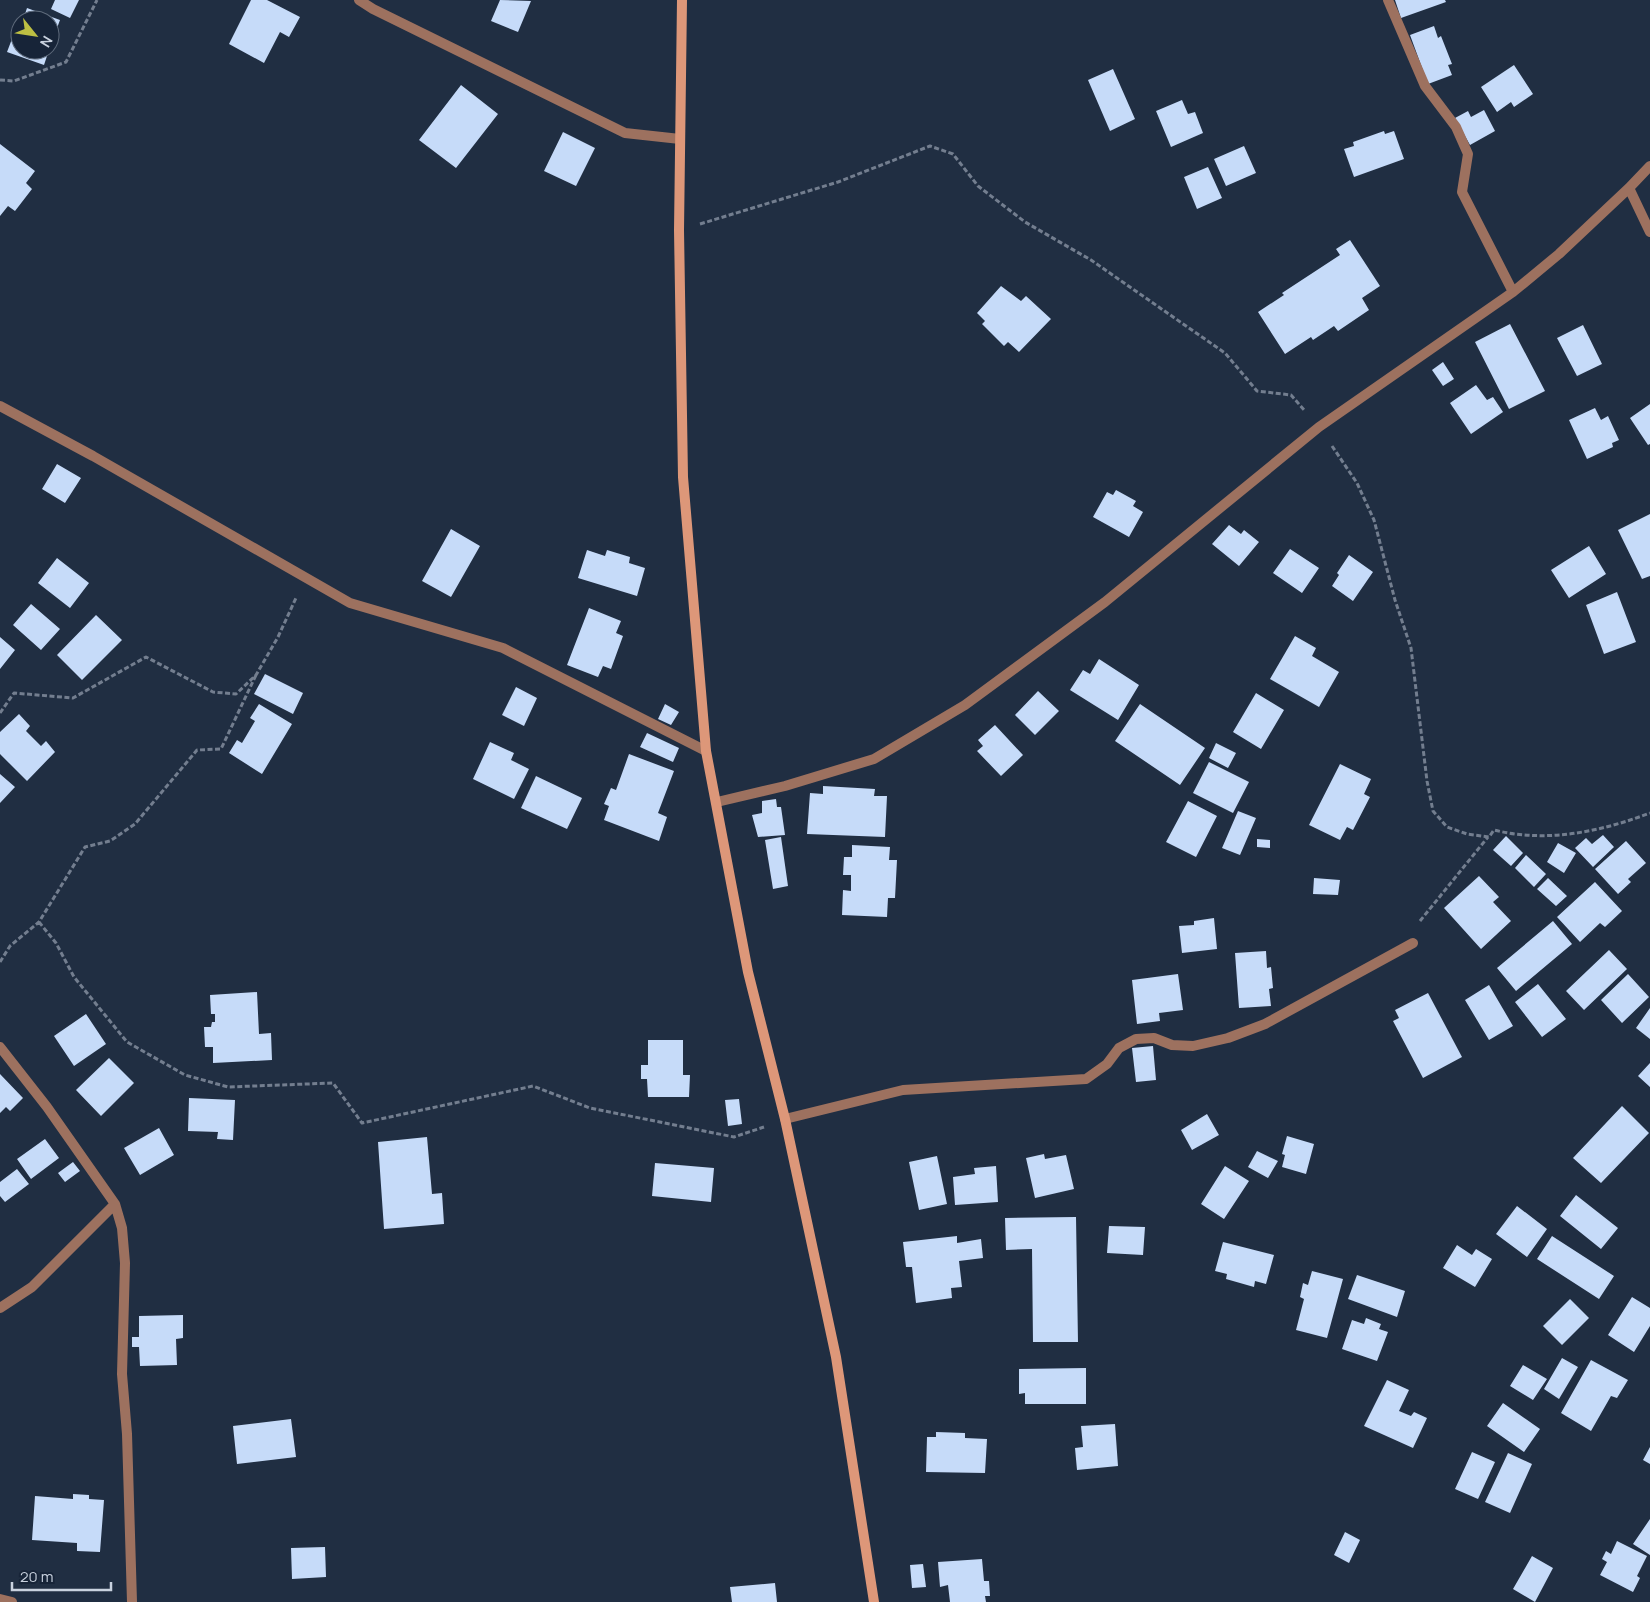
<svg xmlns="http://www.w3.org/2000/svg" width="1650" height="1602" font-family="Manrope,sans-serif">
<rect width="100%" height="100%" fill="#202e42"/>
<path fill="#c6dbf9" d="M55,0H79L70,18L51,9Z
M251,0H267L300,17L289,37L280,32L264,63L229,44Z
M500,0L531,1L518,32L491,21Z
M1395,0H1445L1446,2L1401,18Z
M27,8L60,20L50,47V20H23Z
M1434,26L1438,38L1441,36L1452,64L1448,65L1452,75L1428,84L1410,35Z
M20,29V50H49L44,65L7,52L15,31L19,32Z
M1514,65L1533,94L1514,107L1511,102L1497,112L1481,87Z
M1113,69L1135,119L1110,131L1088,80Z
M461,85L498,114L456,168L419,140Z
M1182,100L1188,114L1195,112L1203,133L1171,147L1156,111Z
M1484,110L1495,131L1470,145L1455,118L1468,111L1471,117Z
M1384,131L1385,134L1394,131L1404,159L1354,177L1344,149L1354,146L1353,142Z
M563,132L595,148L576,186L544,171Z
M0,144L35,171L26,183L32,189L15,211L8,206L0,216Z
M1244,146L1256,173L1226,186L1214,159Z
M1208,167L1222,198L1197,209L1184,177Z
M1350,240L1380,286L1362,298L1369,310L1338,331L1334,326L1313,340L1311,337L1285,354L1258,312L1284,295L1282,293L1340,255L1336,249Z
M1001,286L1021,301L1026,296L1051,319L1019,352L1008,342L1004,346L982,324L985,321L977,313Z
M1510,324L1545,391L1509,409L1475,342Z
M1583,325L1602,364L1577,376L1557,338Z
M1443,362L1454,379L1443,386L1432,370Z
M1476,385L1487,400L1493,397L1503,412L1471,434L1450,403Z
M1650,404V444L1648,445L1630,418Z
M1595,408L1601,420L1608,416L1619,440L1612,443L1613,447L1587,459L1569,420Z
M57,464L81,478L65,503L42,489Z
M1116,490L1136,501L1133,506L1143,512L1129,537L1093,517L1107,492L1113,495Z
M1650,514V576L1642,579L1618,530Z
M1229,525L1241,534L1244,530L1259,542L1239,566L1212,544Z
M451,529L480,546L451,597L422,581Z
M1589,546L1606,574L1569,598L1551,570Z
M1290,549L1319,568L1302,593L1273,573Z
M587,550L605,556L607,550L630,557L629,563L645,568L637,596L578,578Z
M1349,555L1373,572L1353,601L1332,586L1339,575L1337,573Z
M57,558L89,583L70,608L38,583Z
M1617,592L1636,642L1604,654L1586,605Z
M31,604L60,629L41,650L13,625Z
M589,608L621,621L616,633L623,636L611,669L603,666L598,677L567,665Z
M96,615L122,640L82,680L57,655Z
M1295,636L1316,648L1312,656L1339,672L1319,707L1270,679Z
M0,637L15,650L0,669Z
M1099,659L1139,685L1118,720L1070,690L1083,670L1090,674Z
M265,674L303,693L293,714L254,694Z
M516,687L537,698L524,726L502,715Z
M1038,691L1059,711L1035,735L1015,715Z
M1256,693L1284,710L1261,749L1233,732Z
M259,704L292,724L262,774L229,753L237,740L242,743L255,721L250,718Z
M665,704L679,712L671,725L658,719Z
M1140,704L1205,748L1180,785L1115,741Z
M19,714L30,726L26,731L41,746L46,741L55,752L27,781L0,754V732Z
M995,725L1023,755L1001,776L977,751L983,746L978,740Z
M647,733L679,748L673,762L640,747Z
M490,742L514,753L511,760L529,769L514,799L473,779Z
M1216,743L1236,753L1228,768L1209,758Z
M629,754L674,771L658,813L667,817L659,841L604,820L609,806L604,804L611,788L616,790Z
M1209,762L1249,782L1233,813L1193,793Z
M1340,764L1371,779L1364,794L1370,797L1353,830L1347,827L1340,840L1309,825Z
M0,774L15,787L0,803Z
M536,776L582,798L567,829L521,808Z
M823,786L875,789L874,796H887L885,837L807,834L810,793L823,794Z
M776,799L777,807H781L785,835L758,837L752,815L762,813V801Z
M1188,801L1217,816L1196,857L1166,842Z
M1238,811L1256,818L1240,855L1222,848Z
M1603,835L1614,847L1593,867L1575,848L1586,838L1592,844Z
M1506,836L1523,853L1511,866L1493,850Z
M781,837L788,886L773,889L765,840Z
M1257,839L1270,840V848L1257,847Z
M1626,841L1646,863L1628,879L1631,882L1618,894L1595,869Z
M1558,843L1576,853L1564,873L1547,862Z
M852,845L890,847L889,860H897L895,898H888L887,917L842,915L843,890L851,891V875H843L844,857H852Z
M1526,855L1546,874L1534,887L1515,868Z
M1479,876L1499,897L1493,902L1511,921L1481,949L1444,908Z
M1314,878L1340,880L1338,895L1313,894Z
M1548,878L1567,896L1556,906L1537,889Z
M1595,882L1622,911L1605,927L1600,923L1580,942L1557,917Z
M1214,918L1217,949L1182,953L1179,926L1194,925V921Z
M1553,921L1572,944L1516,991L1497,968Z
M1609,950L1627,969L1584,1010L1566,991Z
M1266,951L1267,968L1271,967L1273,988L1269,989L1271,1006L1239,1008L1235,953Z
M1178,974L1183,1010L1159,1013L1160,1021L1137,1024L1132,980Z
M1628,974L1649,997L1622,1023L1601,1000Z
M1538,984L1566,1019L1542,1037L1515,1002Z
M1489,985L1513,1026L1489,1040L1465,1000Z
M257,992L259,1034L271,1033L272,1060L213,1063V1047H205L204,1027H211L212,1022H215V1014H211L210,995Z
M1428,993L1462,1057L1423,1078L1393,1021L1399,1018L1395,1010Z
M1650,1008V1039L1636,1028Z
M86,1014L106,1044L74,1066L54,1036Z
M648,1040H683V1075H690L689,1097H648L647,1079H641V1065H648Z
M1153,1046L1156,1080L1136,1082L1132,1048Z
M109,1058L134,1083L101,1116L76,1090Z
M1650,1063V1087L1638,1076Z
M0,1074L23,1098L10,1111L6,1107L0,1113Z
M189,1098L235,1100L233,1140L217,1139L218,1132L188,1131Z
M739,1099L742,1124L728,1126L725,1100Z
M1622,1106L1649,1133L1601,1183L1573,1158Z
M1207,1114L1219,1135L1192,1150L1181,1130Z
M159,1128L174,1155L140,1175L124,1148Z
M1287,1136L1314,1144L1306,1174L1282,1167L1285,1155L1282,1154Z
M427,1137L432,1194L442,1193L444,1224L384,1229L378,1142Z
M45,1139L59,1158L31,1179L17,1159Z
M1257,1151L1278,1161L1268,1178L1248,1167Z
M1044,1154L1045,1159L1066,1155L1074,1189L1035,1198L1026,1158Z
M937,1156L947,1204L919,1210L909,1162Z
M73,1162L80,1171L65,1182L58,1173Z
M655,1163L714,1168L711,1202L652,1196Z
M996,1166L998,1202L955,1205L953,1177L975,1174L974,1168Z
M1225,1166L1249,1181L1224,1219L1201,1204Z
M17,1169L29,1184L5,1202L0,1196V1182Z
M1576,1195L1618,1228L1601,1249L1560,1216Z
M1517,1206L1547,1229L1527,1257L1496,1234Z
M1076,1217L1078,1342H1033L1032,1249L1006,1250L1005,1218Z
M1109,1226L1145,1227L1143,1255L1107,1253Z
M957,1236V1243L981,1239L983,1258L959,1261L962,1287L951,1288L952,1298L916,1303L912,1267H906L903,1242Z
M1552,1236L1614,1276L1599,1299L1537,1259Z
M1223,1242L1274,1255L1266,1284L1255,1281L1254,1287L1226,1279L1227,1274L1215,1271Z
M1457,1245L1472,1255L1476,1249L1492,1259L1475,1287L1443,1268Z
M1312,1271L1343,1279L1327,1338L1296,1330L1304,1299L1300,1297L1303,1283L1308,1285Z
M1357,1275L1405,1291L1397,1317L1348,1299Z
M1632,1297L1650,1308V1326L1634,1352L1608,1335Z
M1570,1299L1589,1318L1562,1345L1543,1326Z
M183,1315V1338L176,1339L177,1365L140,1366L139,1347H132V1337H139V1316Z
M1366,1318L1381,1324L1379,1329L1388,1332L1377,1361L1342,1349L1352,1320L1364,1324Z
M1562,1358L1578,1367L1559,1399L1544,1389Z
M1591,1360L1628,1380L1617,1398L1611,1396L1591,1431L1561,1413Z
M1523,1365L1547,1379L1533,1400L1510,1386Z
M1086,1368V1404H1025V1393L1019,1394V1369Z
M1387,1380L1409,1390L1399,1411L1411,1416L1414,1412L1427,1418L1413,1448L1364,1426Z
M1503,1403L1540,1429L1524,1452L1487,1426Z
M291,1419L296,1457L237,1464L233,1426Z
M1115,1424L1118,1466L1077,1470L1075,1448L1083,1447L1081,1426Z
M936,1432L965,1433V1438L987,1439L985,1473L926,1472L927,1437H936Z
M1650,1447V1464L1643,1460Z
M1472,1452L1495,1462L1478,1499L1455,1489Z
M1508,1453L1532,1464L1510,1513L1485,1502Z
M73,1494L89,1495V1499L104,1500L100,1552L77,1551V1543L32,1540L35,1496L73,1499Z
M1650,1519V1555L1633,1544Z
M1345,1532L1360,1540L1349,1563L1334,1555Z
M1617,1541L1647,1556L1637,1576L1640,1578L1633,1592L1600,1575L1607,1562L1602,1559L1606,1551L1611,1554Z
M325,1547L326,1577L292,1579L291,1548Z
M1532,1556L1553,1568L1535,1602L1513,1589Z
M982,1559L984,1581H989L990,1596H985L986,1602H950L948,1585L940,1587L938,1562Z
M923,1564L926,1587L912,1588L910,1565Z
M775,1583L777,1602H732L730,1587Z"/>
<g fill="none" stroke-linecap="round" stroke-linejoin="round">
<path stroke="#737e8f" stroke-width="3" stroke-dasharray="5 2.5" stroke-linecap="butt" d="M0,80L14,81L66,62L97,0
M700,224L838,182L930,146L953,154L978,186L1025,222L1091,260L1225,353L1257,391L1291,395L1305,411
M1332,446L1357,483L1374,520L1395,600L1411,648L1427,781L1433,811L1447,827L1467,834L1489,837L1494,830C1546,843 1600,832 1650,813
M0,713L14,693L73,698L146,657L213,692L236,694L256,675L278,637L296,598
M1420,921L1488,837
M39,922L56,943L74,977L127,1042L185,1075L228,1087L333,1083L362,1123L533,1086L590,1108L734,1137L764,1127
M0,962L10,946L39,922L85,847L110,841L135,824L197,750L221,749L256,675"/>
<path stroke="#9d715f" stroke-width="10" d="M359,0L373,9L625,133L680,139
M1388,0L1425,86L1456,127L1468,154L1462,192L1513,292
M1629,188L1650,232
M0,406L93,456L350,603L503,648L706,751
M717,802L785,786L874,759L965,705L1105,602L1319,427L1513,292L1559,254L1629,188L1650,166
M0,1047L47,1107L115,1204L122,1228L125,1263L122,1374L127,1434L132,1602
M785,1119L903,1090L1086,1079L1107,1064L1119,1048L1136,1039L1154,1038L1172,1045L1193,1046L1228,1038L1265,1024L1413,943
M0,1308L32,1287L115,1204
M0,1599L12,1602"/>
<path stroke="#dd9779" stroke-width="10" d="M682,0L679,230L683,477L706,751L748,972L785,1119L836,1357L874,1602"/>
</g>
<g transform="translate(35 35) rotate(120)"><circle r="24" fill="#172438" stroke="#5e6a7b"/>
<path d="M0-4L9 19L0 12L-9 19Z" fill="#bdbf43"/>
<text y="-8" font-size="14" font-weight="bold" text-anchor="middle" fill="#c9d2df">N</text>
</g>
<path d="M12 1582v8h99v-8" fill="none" stroke="#c9d2df" stroke-width="2.5"/>
<text x="20" y="1582" font-size="15" fill="#c9d2df" stroke="#172438" stroke-width="4" paint-order="stroke">20 m</text>
</svg>
